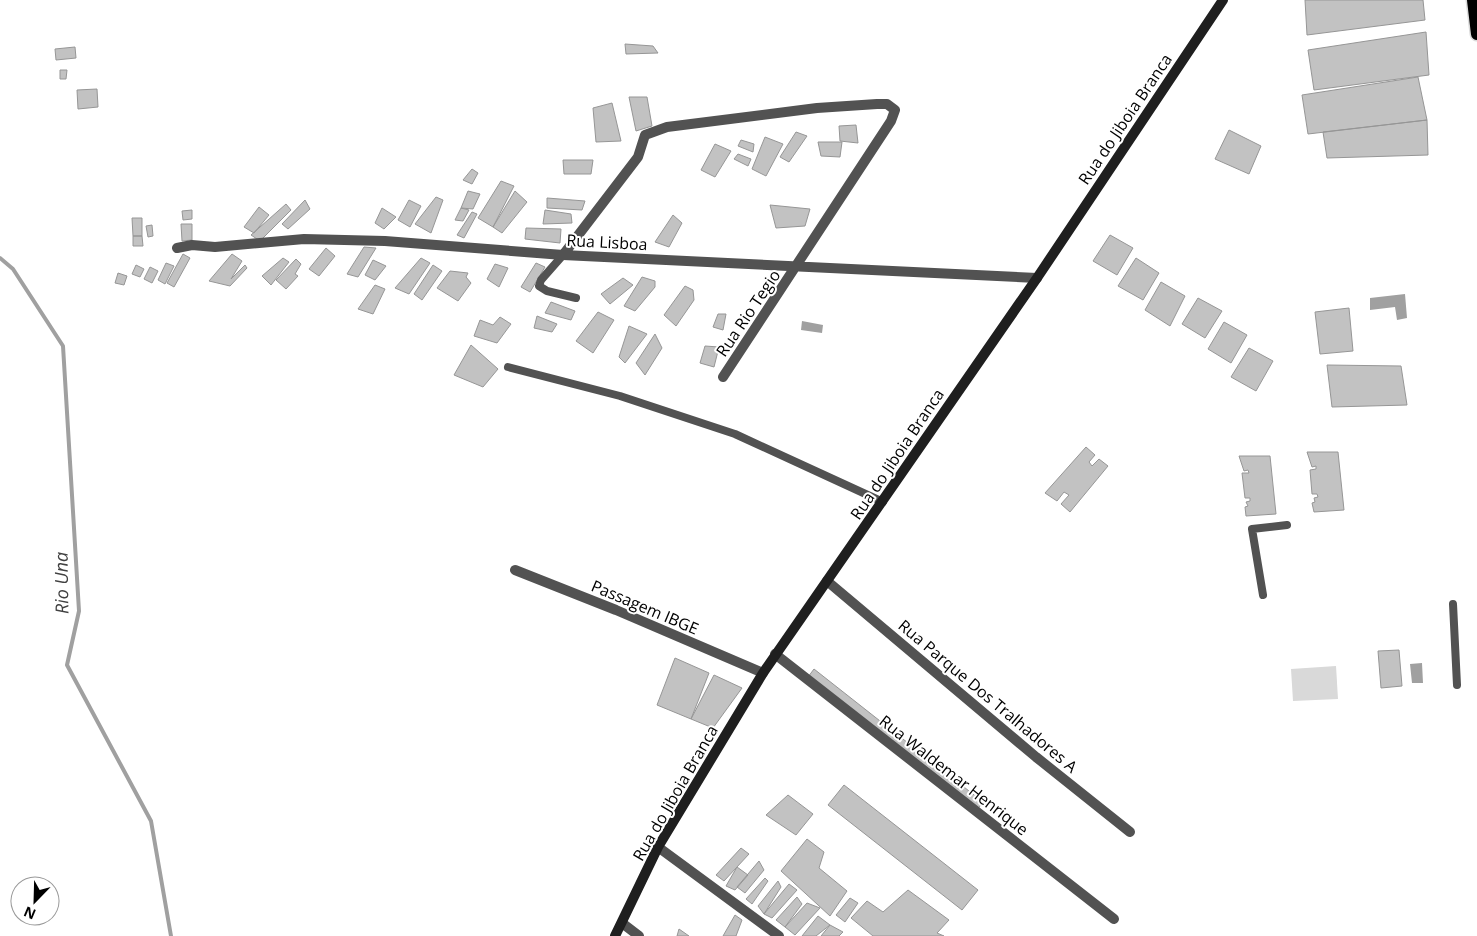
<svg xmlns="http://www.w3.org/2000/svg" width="1477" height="936" font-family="'Open Sans',sans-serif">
<rect width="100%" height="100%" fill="#fff"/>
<path fill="#d9d9d9" d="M1336,666L1338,699L1293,701L1291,669Z"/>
<path fill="#a0a0a0" d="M1405,294L1407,318L1397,320L1395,307L1370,310V298Z
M802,321L823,325L822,333L801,330Z
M1422,663L1423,683H1412L1410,664Z"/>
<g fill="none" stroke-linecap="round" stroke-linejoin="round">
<path stroke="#a0a0a0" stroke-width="4" d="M0,258L13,269L63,346L79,611L67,665L151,821L171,936"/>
</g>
<path fill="#c2c2c2" stroke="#969696" d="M1305,0H1423L1425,20L1307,35Z
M1426,32L1429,75L1314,90L1308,50Z
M625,44L653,46L658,53L626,54Z
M75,47L76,58L56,60L55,49Z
M60,70H67L66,79H60Z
M1418,77L1427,120L1308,134L1302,95Z
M97,89L98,107L78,109L77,90Z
M629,97H647L652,126L636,131Z
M612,103L621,141L596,142L593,108Z
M1427,120L1428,155L1327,158L1323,132Z
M856,125L858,143L840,141L839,126Z
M1229,130L1261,146L1249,174L1215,159Z
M796,132L807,136L789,162L780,157Z
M765,137L783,144L766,176L752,169Z
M741,140L754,144L753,152L738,146Z
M818,142H842L840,157L821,156Z
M715,144L731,151L715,177L701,170Z
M738,154L751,159L748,166L734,159Z
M563,160H593L591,174H564Z
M472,169L478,173L472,184L463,180Z
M501,181L514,186L493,227L478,218Z
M468,191L480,194L473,209L461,208Z
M515,191L527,202L502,233L493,227Z
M436,197L443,200L431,233L415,224Z
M547,198L585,201L582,210L547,208Z
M305,200L310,209L288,229L282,224Z
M409,200L421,206L410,227L398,220Z
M286,204L291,210L260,241L251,235Z
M770,205L810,209L805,226L776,228Z
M259,207L269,215L254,233L244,227Z
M382,208L396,217L384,229L375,223Z
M461,208L469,210L463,221L455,220Z
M192,210V219L183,220L182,211Z
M545,210L571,214L572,223L543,224Z
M472,212L477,214L464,238L457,235Z
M673,215L682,223L669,247L655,242Z
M132,218H142V236H133Z
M181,224H192V240L182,241Z
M152,225L153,236L148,237L146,226Z
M526,228L561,229L560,243L525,239Z
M1110,235L1133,248L1117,275L1093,261Z
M133,236H142L143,246H133Z
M364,247L376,248L358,277L347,274Z
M326,248L335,256L319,276L309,269Z
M183,254L190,258L174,287L167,283Z
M232,254L242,261L231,279L245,265L247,268L230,286L209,281Z
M283,258L289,262L271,285L262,276Z
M421,258L430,263L409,294L395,288Z
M1136,258L1159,273L1143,300L1118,286Z
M296,259L301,264L295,274L298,276L286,289L276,280Z
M373,260L386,266L375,280L365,275Z
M166,263L174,266L165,284L158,280Z
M536,263L545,267L530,292L521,287Z
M495,264L508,268L499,287L487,279Z
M136,265L144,269L140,277L132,274Z
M433,265L442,271L422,300L414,294Z
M150,267L158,271L152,283L144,279Z
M450,271L468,273L466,277L471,283L458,301L437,288Z
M118,273L127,276L124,285L115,283Z
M642,277L655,281V287L635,311L624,306Z
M623,278L633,285L610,304L601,294Z
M1161,282L1185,296L1170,326L1145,310Z
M375,285L385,289L373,314L358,309Z
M685,286L693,290L694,300L676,326L664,315Z
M1198,298L1222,311L1205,338L1182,324Z
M551,302L575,311L571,320L545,313Z
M1349,308L1353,351L1320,354L1315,312Z
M598,312L614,320L593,353L576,341Z
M718,314H726L723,330L713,327Z
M537,316L557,324L552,332L534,328Z
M500,317L511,324L497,343L474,336L480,320L493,325Z
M1224,322L1247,335L1231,363L1208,349Z
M629,326L647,334L625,363L619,357Z
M655,334L662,348L645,375L636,363Z
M471,345L498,369L483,387L454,375Z
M705,346L719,347L714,367L700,363Z
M1249,348L1273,361L1256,391L1231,377Z
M1327,365L1401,366L1407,405L1332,407Z
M1086,447L1095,455L1089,462L1092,466L1099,459L1108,466L1070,512L1061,504L1069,495L1064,492L1057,501L1045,493Z
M1307,452H1338L1344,510L1314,512L1312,503L1315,502L1314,498L1318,497L1317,494H1312L1310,470L1316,469V466L1312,467Z
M1239,456H1270L1276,514L1246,516L1245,507L1248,506L1246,502L1250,501V498H1245L1242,473H1249L1248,470L1244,471Z
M1399,650L1402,686L1381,688L1378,651Z
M675,658L709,673L691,719L657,705Z
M814,669L983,802L977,810L808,677Z
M714,675L742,688L713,728L691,719Z
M844,785L978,890L962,910L828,805Z
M788,795L813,814L796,835L766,815Z
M807,839L824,852L819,868L847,891L830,916L781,871Z
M741,848L749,854L724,881L716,875Z
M759,861L764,870L745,893L737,887Z
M737,867L748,875L735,890L726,886Z
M765,878L768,881L752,904L746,899Z
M778,881L781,887L764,914L758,906Z
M789,884L797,890L772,918L764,914Z
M908,890L949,920L937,933L944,936H873L851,918L867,901L883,912Z
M797,897L802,904L785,927L776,920Z
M850,898L858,903L845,922L836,915Z
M807,903L820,908L795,935L785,927Z
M735,915L742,920L736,936H723Z
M818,916L830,925L816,936H802Z
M830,925L843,932L839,936H821Z
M679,929L689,936H677Z"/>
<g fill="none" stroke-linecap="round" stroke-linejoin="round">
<g stroke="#dbdbdb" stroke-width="15">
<path id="primary" d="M1473,0L1477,34"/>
</g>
<path stroke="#525252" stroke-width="8" d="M563,255L541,280L539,286L547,291L576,298
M508,367L620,396L735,434L883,502
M1263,595L1252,529L1287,525
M1453,604L1457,685"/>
<path stroke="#525252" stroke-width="10" d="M177,248L192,245L215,247L304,239L385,241L563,255L1037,278
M563,255L638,157L645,135L667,127L817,108L877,104H887L895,110L891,121L723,377
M515,570L616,610L763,673
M827,581L1036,757L1130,832
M775,654L1114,919
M658,847L779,936
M622,923L639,936"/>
<path stroke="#1f1f1f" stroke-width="10" d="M615,936L658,847L763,673L1037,278L1223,0"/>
<use href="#primary" stroke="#000" stroke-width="12"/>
</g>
<g text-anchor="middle" stroke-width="4" stroke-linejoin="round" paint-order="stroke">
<g font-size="16" fill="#000" stroke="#fff">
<text transform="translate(1125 119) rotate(-56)" y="6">Rua do Jiboia Branca</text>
<text transform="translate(607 242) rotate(3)" y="6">Rua Lisboa</text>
<text transform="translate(748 313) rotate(-56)" y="6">Rua Rio Tegio</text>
<text transform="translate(897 454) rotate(-56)" y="6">Rua do Jiboia Branca</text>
<text transform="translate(645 607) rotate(23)" y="6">Passagem IBGE</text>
<text transform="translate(988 696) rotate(40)" y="6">Rua Parque Dos Tralhadores A</text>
<text transform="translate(954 775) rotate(38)" y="6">Rua Waldemar Henrique</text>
<text transform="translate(675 793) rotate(-60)" y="6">Rua do Jiboia Branca</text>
</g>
<g font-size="18" font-style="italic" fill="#414141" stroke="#fff">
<text transform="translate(62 583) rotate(-91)" y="6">Rio Una</text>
</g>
</g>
<g transform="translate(35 901) rotate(203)"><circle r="24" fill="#ffffff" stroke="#999999"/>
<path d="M0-4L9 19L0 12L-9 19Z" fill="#000000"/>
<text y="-8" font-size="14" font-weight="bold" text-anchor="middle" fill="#000000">N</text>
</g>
</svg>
